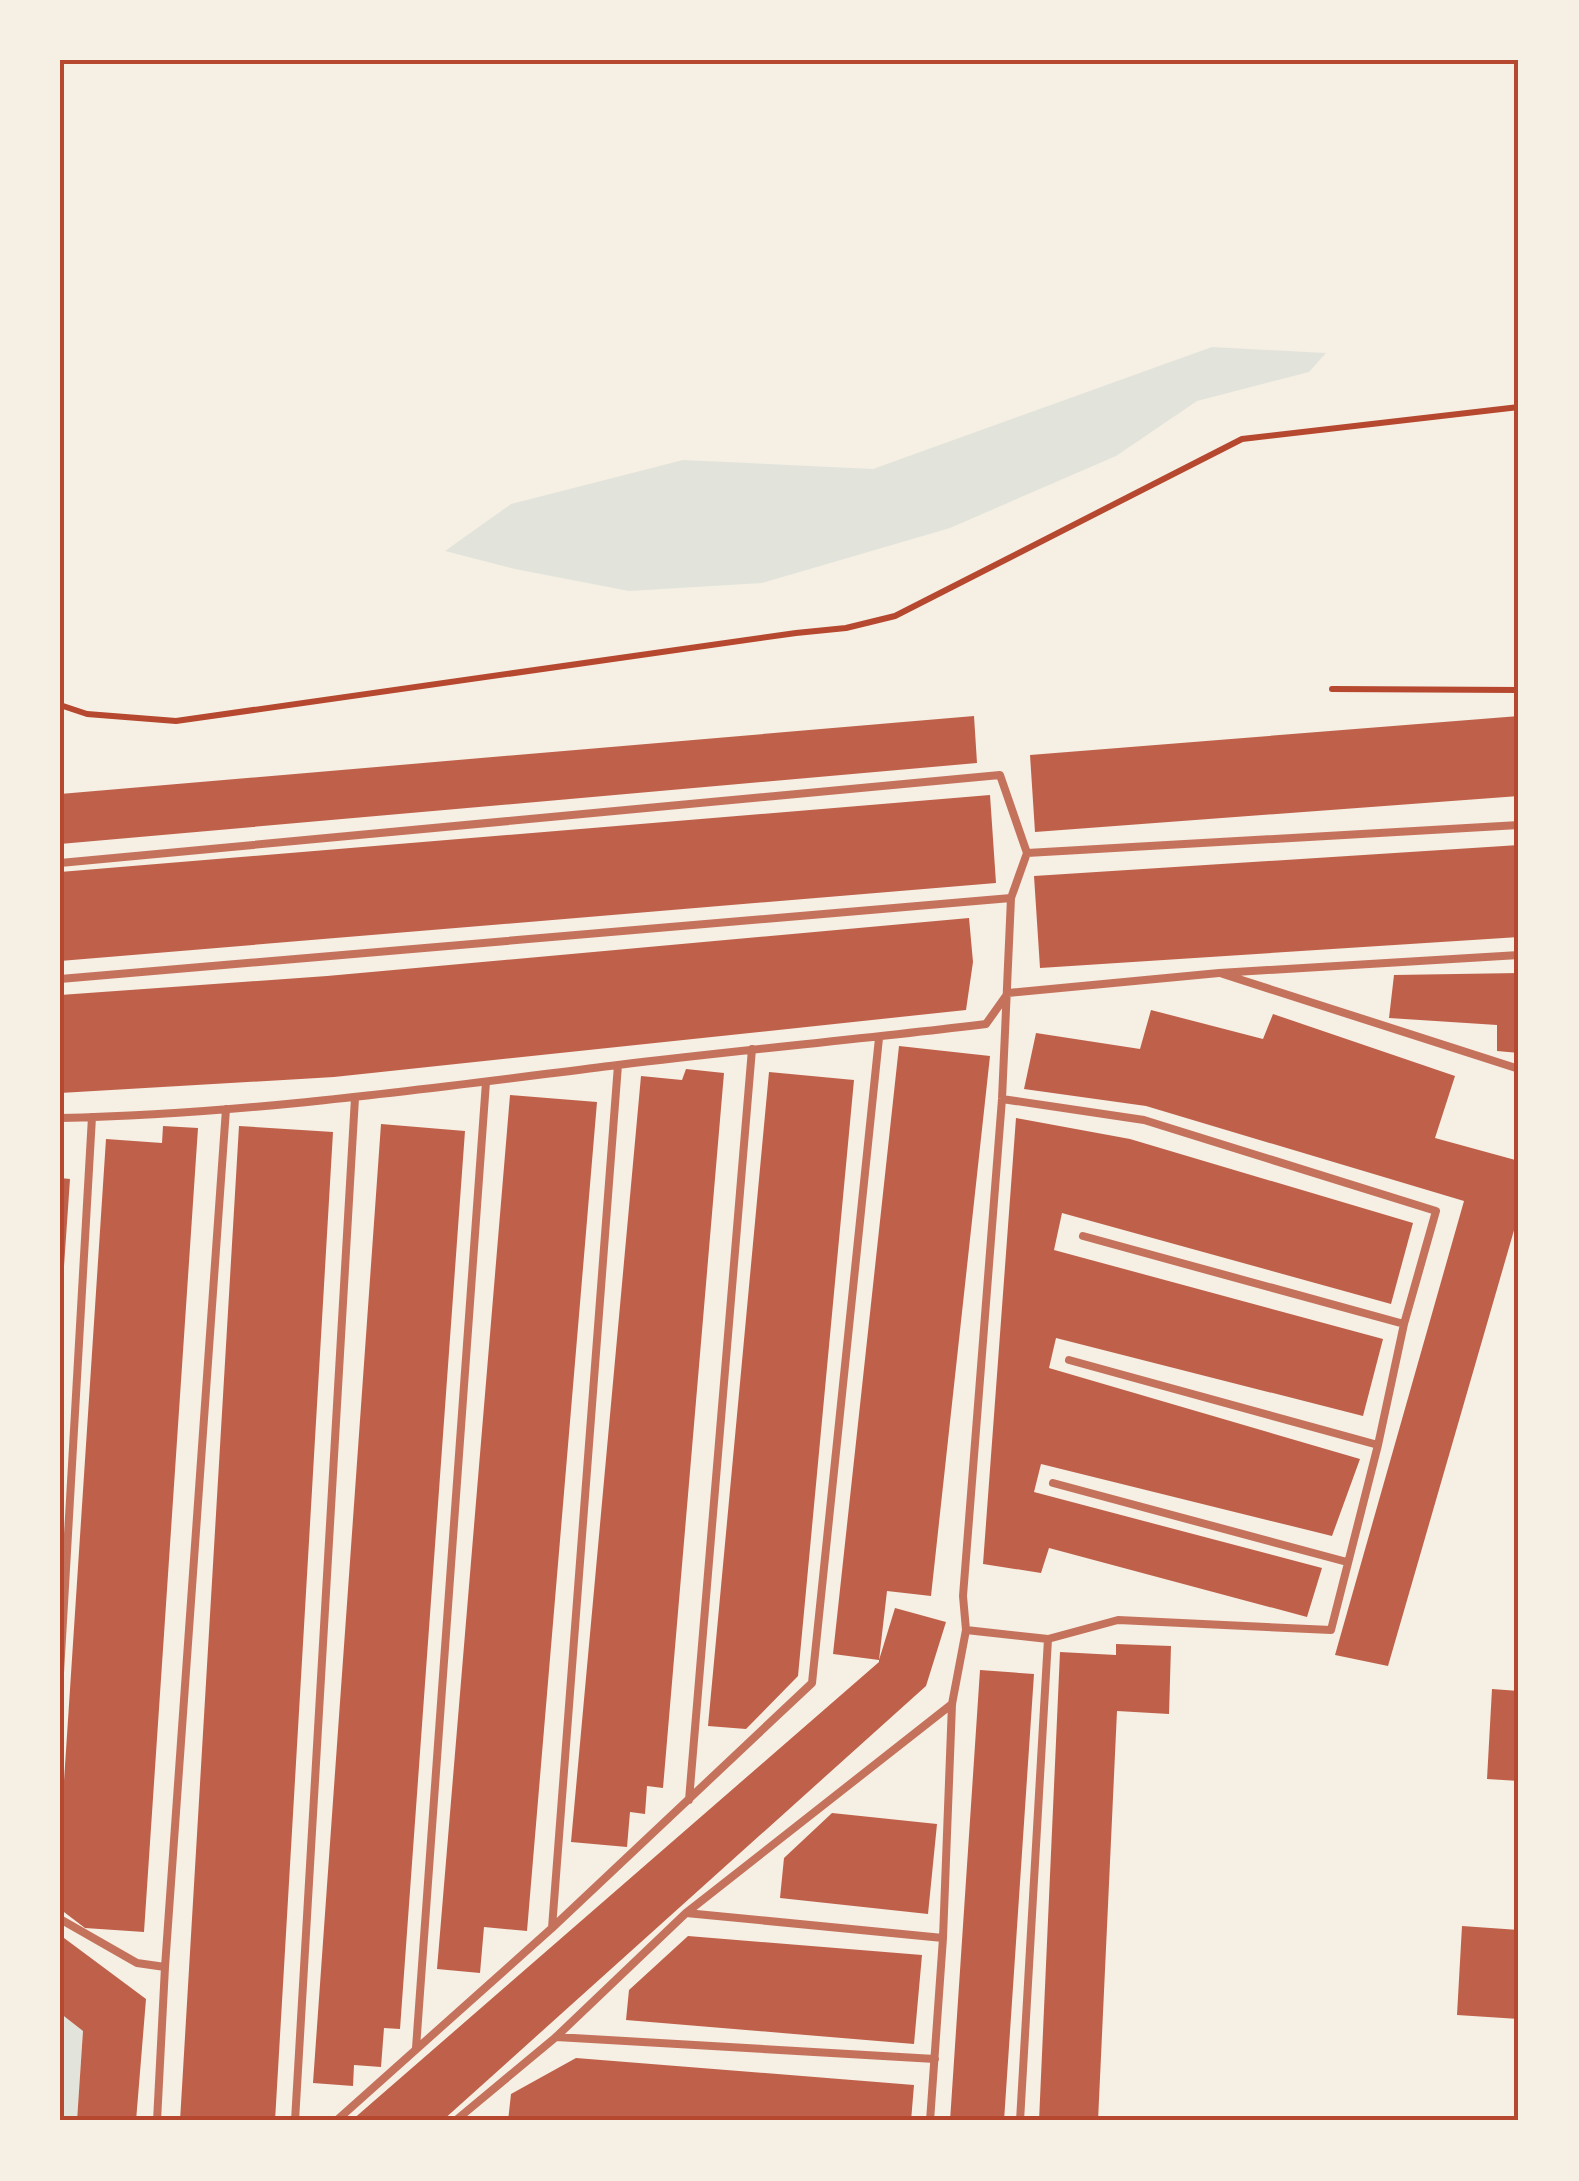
<svg xmlns="http://www.w3.org/2000/svg" width="1579" height="2181" font-family="'Source Sans 3',sans-serif">
<rect width="100%" height="100%" fill="#f6efe4"/>
<path fill="#e2e4dc" d="M1212,347L1326,353L1309,372L1197,401L1116,456L950,528L762,583L629,591L515,569L445,551L511,504L683,460L873,469Z
M60,2013L83,2031L77,2121H60Z"/>
<path fill="#bf614a" d="M974,716L977,763L60,844V794Z
M1519,716V796L1035,832L1030,755Z
M990,795L996,883L60,961V872Z
M1519,845V937L1040,968L1034,876Z
M969,918L973,962L966,1010L334,1077L60,1093V995L327,976Z
M1519,973V1053L1497,1051V1025L1389,1018L1394,975Z
M1151,1010L1263,1039L1273,1014L1455,1076L1435,1138L1519,1161V1213L1388,1666L1335,1655L1464,1201L1146,1106L1024,1089L1036,1033L1140,1049Z
M899,1046L990,1056L931,1596L887,1591L879,1660L895,1608L946,1622L926,1686L442,2121H351L879,1662V1660L833,1654Z
M686,1069L724,1073L663,1788L647,1786L645,1814L630,1812L627,1847L571,1842L641,1076L682,1080Z
M769,1072L854,1080L798,1676L746,1729L708,1726Z
M510,1095L597,1102L527,1931L484,1927L480,1973L437,1969Z
M1016,1118L1130,1139L1413,1223L1391,1304L1062,1213L1054,1250L1383,1339L1363,1416L1056,1338L1049,1368L1360,1459L1332,1536L1041,1464L1034,1492L1322,1568L1307,1617L1049,1548L1041,1573L983,1564Z
M381,1124L465,1131L400,2029L384,2028L381,2067L354,2065L353,2086L313,2083Z
M163,1126L198,1128L144,1932L85,1928L60,1909V1842L106,1139L162,1143Z
M239,1126L333,1132L275,2121H180Z
M60,1178L70,1179L63,1281L60,1280Z
M1116,1644L1171,1646L1169,1714L1117,1711L1098,2121H1039L1060,1652L1116,1655Z
M980,1670L1034,1674L1004,2121H950Z
M1492,1689L1519,1691V1781L1487,1779Z
M832,1813L937,1824L928,1914L780,1898L784,1858Z
M1462,1926L1519,1930V2019L1457,2015Z
M60,1935L146,1999L136,2121H77L83,2031L60,2013Z
M688,1936L922,1955L914,2044L626,2020L629,1990Z
M576,2058L914,2085L911,2121H508L511,2094Z"/>
<g fill="none" stroke-linecap="round" stroke-linejoin="round">
<path stroke="#b5482f" stroke-width="6" d="M1332,689L1519,690
M60,705L87,714L176,721L796,633L846,628L895,616L1242,439L1519,407"/>
<path stroke="#c5725c" stroke-width="8" d="M1027,853L1519,825
M60,863L1000,775L1027,853L1011,898L1002,1099L963,1596L966,1630
M1223,974L1519,1069
M60,979L1011,898
M60,1118C247,1114 432,1088 618,1065C740,1050 864,1039 986,1024L1008,993L1219,973L1519,955
M1083,1236L1404,1324
M1069,1360L1378,1445
M1053,1483L1347,1562
M60,1673L92,1117
M689,1800L752,1049
M686,1913L943,1938
M60,1919L137,1963L165,1967L157,2121
M552,1928L618,1065
M165,1967L226,1109
M556,2037L935,2059
M416,2048L486,1082
M295,2121L355,1098
M336,2121L552,1928L812,1683L879,1038
M455,2121L556,2037L686,1913L952,1704
M930,2121L943,1938L952,1704L966,1630L1048,1639L1118,1620L1331,1630L1378,1445L1404,1324L1436,1211L1144,1120L1002,1099
M1020,2121L1048,1639"/>
</g>
<rect width="1579" height="2181" fill="none" stroke="#f6efe4" stroke-width="125"/>
<rect x="62" y="62" width="1454" height="2056" fill="none" stroke="#b5482f" stroke-width="4"/>
</svg>
